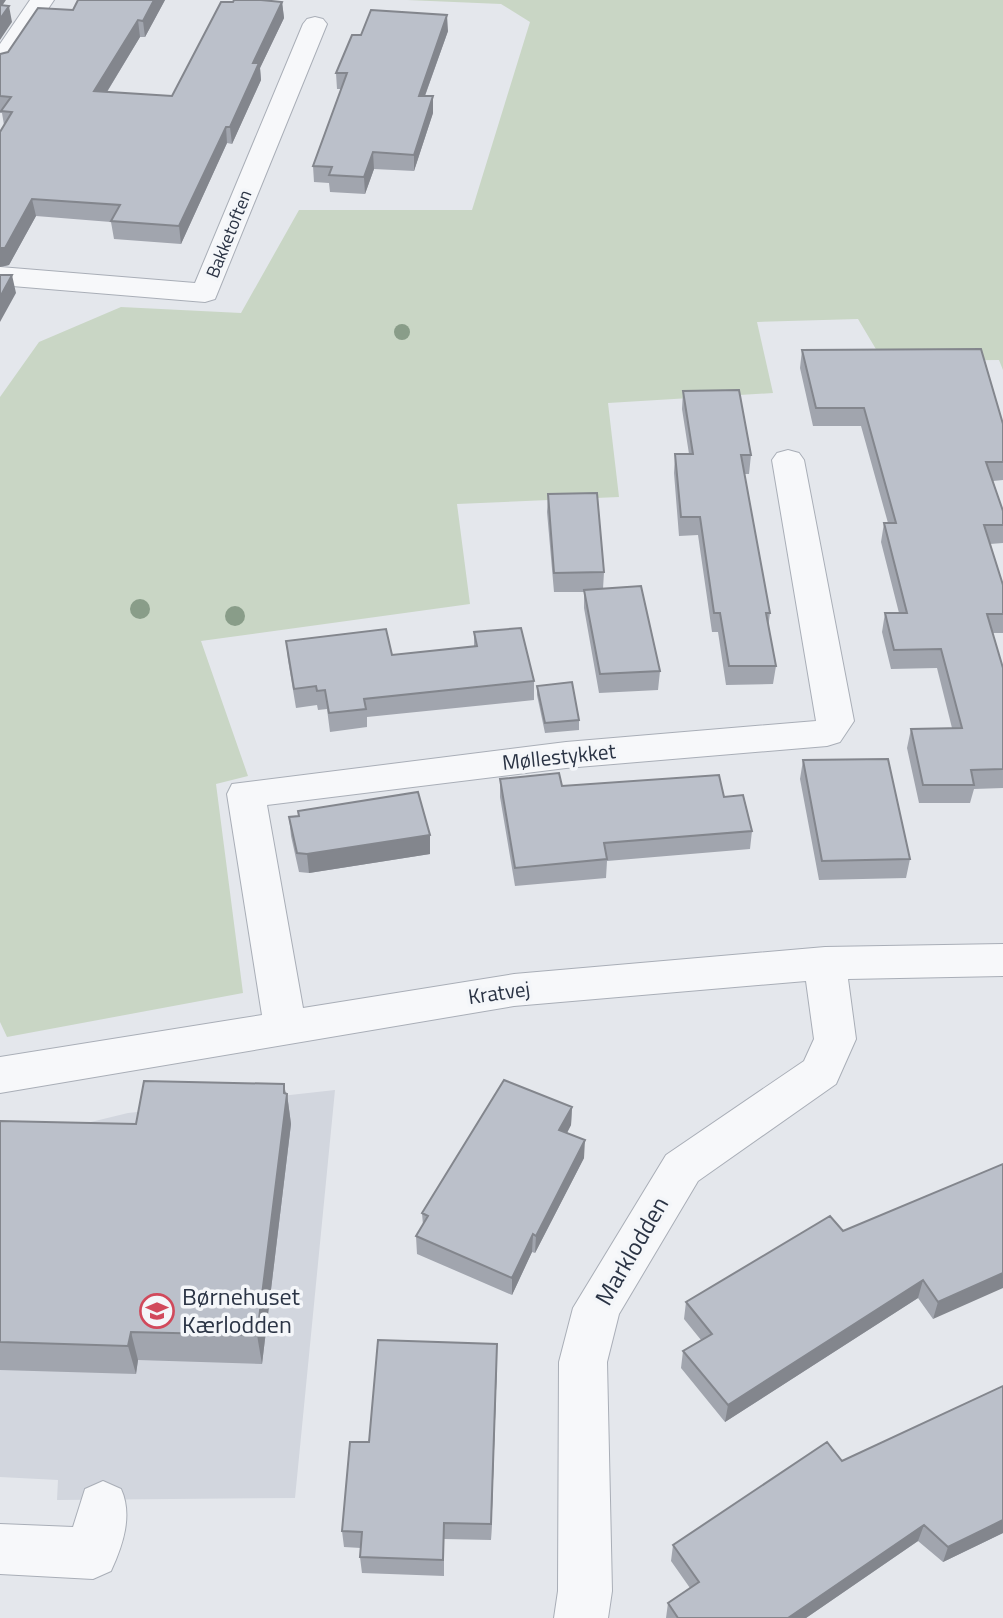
<svg xmlns="http://www.w3.org/2000/svg" width="1003" height="1618" font-family="'Titillium Web',sans-serif">
<rect width="100%" height="100%" fill="#e4e7ec"/>
<path fill="#d2d6de" d="M335,1090L295,1498L57,1500L58,1480L0,1477V1144L128,1113Z"/>
<path fill="#c9d6c5" d="M407,0H1003V370L999,360L883,361L858,319L757,322L773,393L608,403L619,497L457,504L470,604L201,641L248,776L216,784L243,993L7,1037L0,1022V397L39,342L121,307L241,313L299,210H472L530,22L501,4Z"/>
<g fill="none" stroke-linecap="round" stroke-linejoin="round">
<g stroke="#a9aeb7" stroke-width="2">
<path id="minor" d="M30,0H54L9,67L0,69V44Z
M315,17L323,19L327,24L215,299L205,302L0,285V267L195,283L303,24L307,19Z
M788,450L799,453L804,460L854,721L840,742L827,746L566,768L267,805L303,1008L514,974L825,947L1003,944V976L848,979L856,1039L836,1084L698,1181L619,1314L607,1362L612,1591L608,1618H554L558,1591L559,1362L573,1308L666,1155L804,1061L814,1039L806,981L514,1006L0,1093V1057L262,1015L227,794L232,784L566,742L816,721L772,460L777,453Z
M103,1481L121,1489C133,1515 123,1545 111,1571L93,1579L0,1574V1524L73,1527L85,1489Z"/>
</g>
<use href="#minor" fill="#f7f8fa" fill-rule="evenodd"/>
</g>
<g fill="#899d89">
<circle cx="402" cy="332" r="8"/>
<circle cx="140" cy="609" r="10"/>
<circle cx="235" cy="616" r="10"/>
</g>
<path fill="#a1a5ae" d="M78,0H165L145,37H140L107,92L172,96L233,2H282L284,18L260,68L261,80L232,144L227,143L181,244L114,239L111,222L36,216L9,265L0,267V132L4,125L2,113H0V54L8,52L73,10Z
M448,31L425,96L433,113L414,171L374,169L365,194L330,192L329,183L314,182L313,166L341,89H337L336,73L361,35Z
M802,350L1003,424V480L993,481L1003,511V543L990,544L1003,585V633H993L1003,668V788L974,789L970,803H919L907,748L911,729L952,728L937,668L891,669L882,632L885,613H899L881,542L884,523H888L861,426H813L800,368Z
M683,391L751,455L749,474H744L770,613L768,628L776,666L773,684L726,685L718,632H712L698,535L679,536L674,473L675,454H689L682,409Z
M548,494L604,572L603,589L660,671L658,690L599,693L584,608V592H554L547,512Z
M474,632L534,681V700L367,717V727L330,732L327,709L318,710L317,705L296,708L288,660L286,641L392,655L474,647Z
M537,686L579,720V730L545,733L537,695Z
M803,760L910,859L906,878L819,880L800,779Z
M500,779L562,786L724,797L752,831L750,849L607,861L606,878L515,886L500,797Z
M289,817L430,854L309,873L299,872L291,836Z
M286,1093L287,1094L291,1124L262,1364L138,1360L136,1374L0,1370V1121L136,1124Z
M572,1107L571,1125L567,1133L584,1158L535,1253L532,1252L512,1295L417,1254L416,1236L423,1225L422,1213Z
M1003,1164L933,1319L918,1298L725,1422L681,1368L683,1351L701,1340L684,1319L686,1302L843,1231Z
M497,1361L491,1540L444,1539V1576L362,1573L360,1557L361,1548L344,1547L342,1531L369,1442Z
M1003,1386V1533L943,1562L918,1541L806,1618H666L668,1603L690,1588L671,1561L673,1545L842,1461Z"/>
<path fill="#83868d" d="M0,0H6L0,9Z
M154,0H165L145,37L143,21Z
M282,2L284,18L260,68L261,80L232,144L230,127L253,63Z
M9,6L12,22L0,40V19Z
M447,15L448,31L419,112V96Z
M138,20L140,37L97,108L94,91Z
M433,96V113L414,171V155Z
M226,127L227,143L181,244L179,226Z
M373,152L374,169L365,194L364,177Z
M32,199L36,216L9,265L0,267V248Z
M12,275L16,293L0,322V297Z
M430,835V854L309,873L307,854Z
M284,1084L287,1100V1094L291,1124L262,1364L257,1335Z
M572,1107L571,1125L559,1148V1130Z
M585,1140L584,1158L535,1253L536,1236Z
M533,1234L532,1252L512,1295V1278Z
M1003,1273V1288L933,1319L938,1302Z
M923,1280L918,1298L725,1422L728,1405Z
M131,1332L138,1360L136,1374L128,1346Z
M497,1344V1361L491,1540V1524Z
M1003,1520V1533L943,1562L948,1547Z
M924,1525L918,1541L806,1618H788Z"/>
<path fill="#bbc0ca" stroke="#83868d" stroke-width="2" d="M78,0H154L143,21L138,20L94,91L172,96L221,2H233L234,0H261L282,2L253,63H259L230,127H226L179,226L111,221L120,205L32,199L5,248H0V132L12,112L1,111L11,97L0,96V54L8,52L38,8L73,10Z
M0,5L9,6L0,19Z
M371,10L447,15L419,96H433L414,155L373,152L364,177L329,175L332,167L313,166L347,73H336L352,35H361Z
M0,275H12L0,297Z
M981,349L1003,424V462H986L1003,511V525H984L1003,585V614H987L1003,668V769L971,770L974,785H923L911,729L962,728L941,649L894,650L885,613H907L884,523H896L864,408H816L802,350Z
M739,390L751,455H741L770,613H766L776,666H729L720,613H714L700,517H681L675,454H693L683,391Z
M597,493L604,572L554,573L548,494Z
M641,586L660,671L600,674L584,590Z
M521,628L534,681L364,699L366,709L329,713L325,690L317,691L316,686L294,689L286,641L386,629L392,655L477,646L474,632Z
M572,682L579,720L545,723L537,686Z
M888,759L910,859L822,861L803,760Z
M559,773L562,786L719,775L724,797L743,795L752,831L604,843L607,859L515,868L500,779Z
M418,792L430,835L307,854L297,853L289,817L299,816L298,811Z
M504,1080L572,1107L559,1130L585,1140L536,1236L533,1234L512,1278L416,1236L428,1216L422,1213Z
M144,1081L284,1084V1093L287,1094L257,1335L131,1332L128,1346L0,1342V1121L136,1124Z
M1003,1164V1273L938,1302L923,1280L728,1405L683,1351L712,1334L686,1302L830,1216L843,1231Z
M378,1340L497,1344L491,1524L444,1523L443,1560L360,1557L362,1532L342,1531L350,1442H369Z
M1003,1386V1520L948,1547L924,1525L788,1618H678L668,1603L699,1582L673,1545L827,1442L842,1461Z"/>
<defs>
<g id="school-ring" transform="scale(1.75)"><circle r="9.5" fill="#f4f6f9" stroke="#d1495b" stroke-width="1.5"/><path d="M0-5L7-2L0 1L-7-2ZM-4 1L0 2.5L4 1V4Q0 6-4 4Z" fill="#d1495b"/></g>
</defs>
<g fill-rule="evenodd">
<use href="#school-ring" x="157" y="1311"/>
</g>
<g text-anchor="middle" stroke-width="7" stroke-linejoin="round" paint-order="stroke">
<g font-size="18" fill="#2b3445" stroke="#f4f6f9">
<text transform="translate(229 234) rotate(-68)" y="6">Bakketoften</text>
</g>
<g font-size="21" fill="#2b3445" stroke="#f4f6f9">
<text transform="translate(559 757) rotate(-6)" y="7">Møllestykket</text>
<text transform="translate(499 993) rotate(-8)" y="7">Kratvej</text>
</g>
<g font-size="24" fill="#2b3445" stroke="#f4f6f9">
<text transform="translate(632 1251) rotate(-60)" y="8">Marklodden</text>
</g>
<g font-size="24" fill="#2b3445" stroke="#f4f6f9" text-anchor="start">
<text x="182" y="1305">Børnehuset<tspan x="182" dy="28">Kærlodden</tspan></text>
</g>
</g>
</svg>
